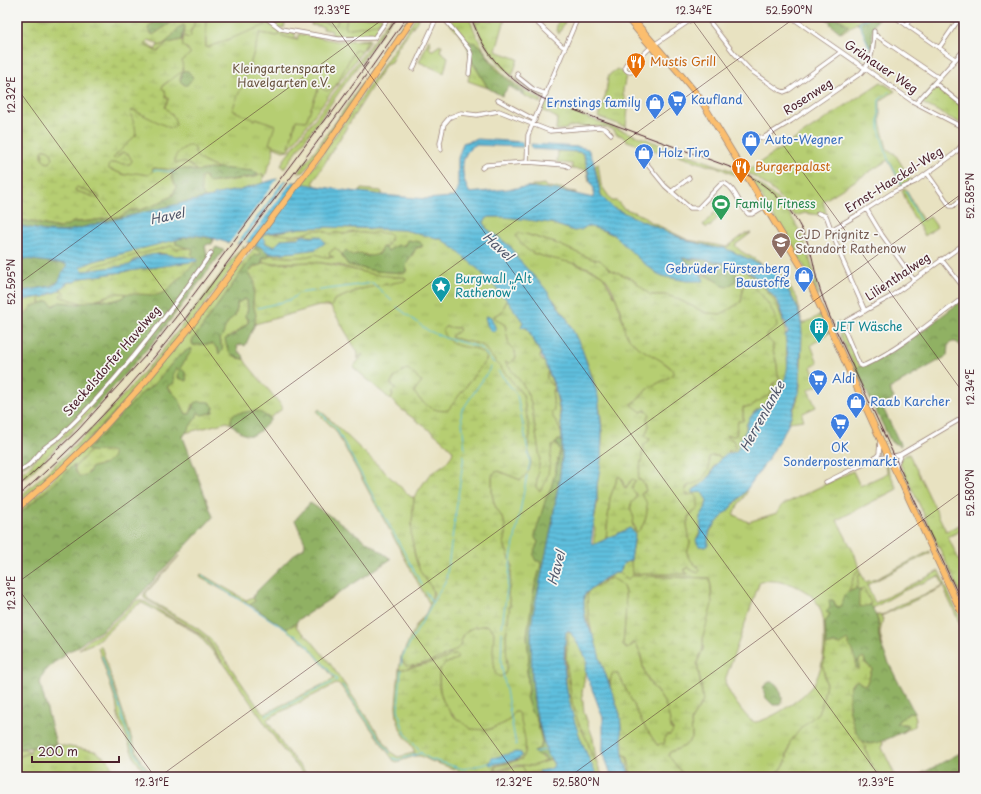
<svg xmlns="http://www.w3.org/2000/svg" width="981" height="794" font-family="'Playpen Sans',sans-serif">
<defs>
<pattern id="grass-tufts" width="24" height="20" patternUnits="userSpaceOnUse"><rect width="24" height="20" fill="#b6ce72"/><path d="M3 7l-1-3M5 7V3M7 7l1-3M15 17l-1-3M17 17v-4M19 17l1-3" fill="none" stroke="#9eb063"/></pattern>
<pattern id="forest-crowns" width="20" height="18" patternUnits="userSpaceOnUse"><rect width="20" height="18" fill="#90b164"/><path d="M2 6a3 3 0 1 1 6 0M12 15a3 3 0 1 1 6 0" fill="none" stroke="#788f53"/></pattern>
<pattern id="wetland-marsh" width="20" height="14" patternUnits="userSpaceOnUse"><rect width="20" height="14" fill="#b6ce72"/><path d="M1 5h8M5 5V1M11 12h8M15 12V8" fill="none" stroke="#9eb063"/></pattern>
<pattern id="park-crowns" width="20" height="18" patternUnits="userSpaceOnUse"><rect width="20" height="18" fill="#b6ce72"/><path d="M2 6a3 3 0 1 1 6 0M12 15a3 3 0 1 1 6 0" fill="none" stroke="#9eb063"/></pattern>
<pattern id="water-rules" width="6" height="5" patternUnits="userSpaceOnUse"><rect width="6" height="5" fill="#5fbfde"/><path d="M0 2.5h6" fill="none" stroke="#509bb4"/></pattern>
</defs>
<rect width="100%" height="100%" fill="#f6f6f2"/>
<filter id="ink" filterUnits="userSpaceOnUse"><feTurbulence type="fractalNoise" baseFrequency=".025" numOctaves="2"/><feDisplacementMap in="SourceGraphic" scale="8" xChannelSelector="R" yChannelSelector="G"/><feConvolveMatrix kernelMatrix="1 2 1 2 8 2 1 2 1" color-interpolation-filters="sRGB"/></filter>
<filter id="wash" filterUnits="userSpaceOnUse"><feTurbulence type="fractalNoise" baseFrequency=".012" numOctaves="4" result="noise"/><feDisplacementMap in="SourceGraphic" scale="16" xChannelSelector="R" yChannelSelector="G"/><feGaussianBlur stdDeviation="0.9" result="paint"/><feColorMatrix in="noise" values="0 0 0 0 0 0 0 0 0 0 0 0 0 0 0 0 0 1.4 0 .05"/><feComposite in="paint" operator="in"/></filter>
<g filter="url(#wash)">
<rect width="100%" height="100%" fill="#e8e2c1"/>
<path fill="url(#grass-tufts)" stroke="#80764e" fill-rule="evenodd" d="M198,17H206V48L265,24L256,17H271L276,20L278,17H286L284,28L281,27L279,30L295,33V37L298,39V40L279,35L277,36L260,33L248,71L256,118L275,125L287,150L296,119L306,121L319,87H335L355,48L368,40L359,41V40L369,39L370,41L288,150L283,151L273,147C275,155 272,159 269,166C266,170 268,173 264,177L263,174L258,175V173L217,168L199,160L195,155V151L187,146L180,151L177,163C177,163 183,162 183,162C186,162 196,169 197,171L185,169L175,170L153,168V171L148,176L131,174L125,175L109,169L108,166L111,163L131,162L132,161L129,156L123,152L115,159L113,158L136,135L130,112L133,111L165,107C167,100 167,94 162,89L163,85C173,81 176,69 182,61C184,59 187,57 190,54L188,49L182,46L184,36L186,37C191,33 194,27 194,20ZM183,71L189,73L193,77L185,85L181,82L180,78Z
M291,17H307L336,26L339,17H347L346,28L375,24L386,17L374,34C360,34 346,36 331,36L332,31L323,29L324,27L311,25L312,20Z
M391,17H393L284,169L281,165L283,161Z
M408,17H410L338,124L304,172L298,173L335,123Z
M416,17H420L398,47L391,62L386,64L313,182L316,186L302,184Z
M444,17H469C484,58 503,80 542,100L540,103L525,96L524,93L509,81L495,68L481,47L475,43L466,42Z
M473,17H476L477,22L480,23L482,17L491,22L493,17H500L505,19L496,51L518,59L512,76L533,90L542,95L543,97C510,80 484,53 473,17Z
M560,17H567L559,34C555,28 557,23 560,17Z
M834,17H866L841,33L842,30L848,26V24Z
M429,40L431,44L429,47L431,50H433L440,45H442L440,51L448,57L444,73L419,62Z
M147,42L154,49H156L158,44L159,46L168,42L158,52L146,46Z
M472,61L488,88L468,81Z
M617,69L626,75L623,90V94L628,109L626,127L598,117L606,93L608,77L610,74Z
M881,82L895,91L880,101V122L887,149L895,154L912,182L902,186L888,160L823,201L827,216L805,213L795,216L775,192L754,176L747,173L741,161L750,169Z
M545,102L741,174L745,180L715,166L706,165L671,152V154L662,151L660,152L627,141L622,136L616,134L614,130C603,125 592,127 580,127V126L567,127V129L556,130L557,118L542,110Z
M45,149C50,149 52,154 53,159L49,163L45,162L42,157V151Z
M558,151L579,152L583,154L589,174V181L587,170L572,169V164L557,163Z
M598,163L601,185L612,201H617L623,208L644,216L647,220L688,240L727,247L745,234L751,233L735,245C742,255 754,256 762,265L724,248H717L688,241L613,208L601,196L595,166Z
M750,178C799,209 806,242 819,295L818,296L807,271Z
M544,184L546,187L561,188L568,191L577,192V193L527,187Z
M77,187L99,196L100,199L76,191L75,189Z
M905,188L923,221L930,217L937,227L926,235L925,236L910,211L902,190Z
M361,189L381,191L382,192V195L359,192Z
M721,205L725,208L710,227L709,226L707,228L703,225Z
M489,217H512L539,221L551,223L574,231L587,226L596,228L614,235L644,263L658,274L666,277L687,281L703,277L700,273L718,282L736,281L735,266L742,269L757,280L776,301L785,327L788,372L781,388L773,398L754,412L746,425V430L740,440L739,448L736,452L728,453V451L735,446L734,441L726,436L729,435L732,436L737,432L736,426L738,421L743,420V407H749L771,392C772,385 775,382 780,378C776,372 778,367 776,361C775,355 772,351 773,344L767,338V335L772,331L743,288L741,302L730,309L721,314L706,313L675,298L666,295H650L632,279L609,269L600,260L592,259L555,243L525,234L518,233L532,253L569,262L592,270L603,276L617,301L626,332L673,370V373L670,377L647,389L640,398L632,403L641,412L646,410L651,414L647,418L649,426L645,436L650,440L644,445L638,480H641C644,483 645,487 646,491L643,492C643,497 644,497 646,501C650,510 645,526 637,532L635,531V527L632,522C634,515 629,511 631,505C632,501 635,499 637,496L632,490L633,483L630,481L627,487H624L623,479L618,477L610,498L606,539L593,546L595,528L593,527L598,499H597C596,477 603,455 602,432C601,398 590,365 575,335C572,330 570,324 567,319C563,313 560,309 557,304L517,258L511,247L486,228L484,222L485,220Z
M329,227L404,230L441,239L455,249L479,270L507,300L502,312L494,316L496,319L505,325L509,345L515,351L516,358L510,363H507L524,386L531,402L540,458L536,487L553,444L556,443L560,450L552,487L548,494L536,539L538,542L536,548L541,565L534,590L527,635L529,660L527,670L529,691L527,693C532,706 546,736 540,748L534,751L547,761L532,766L516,765L495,771V767L522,759C531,745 519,727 513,714C506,727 485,733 471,729C462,725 447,710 443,701C439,691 439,680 439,670L445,664L458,658L456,655C438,662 419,666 399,670L401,657L404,664L435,659L450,654L460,646C464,628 470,628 487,625L492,629L494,632V637L508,662L506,655V637L510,603L508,595L512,565L504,544L506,534L504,521L495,506L492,495V476L494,473L498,471L521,480L531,463L528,449L530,434L523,395L483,346L479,344L452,338L451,336L458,332L459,328L445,327L453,344C466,346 478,347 487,357L486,360L448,411C434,413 421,403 414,392L421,383L405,370L394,378L391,383L395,388L391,400L353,367L363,355L362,354L358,359V353L331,307L334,300L361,289L406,278L374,275L338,265L315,262L275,263L270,264L269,263H262L264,257L266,258L270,255C285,258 300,257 314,254C319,253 326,256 330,257L329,253L335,248L342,254V256L348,265L375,271L404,273L406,272V262L412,256L416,248L422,247L405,244L401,246L397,245L388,251L385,248L391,239L373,233L371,234L354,232L344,234L336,233L331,234C327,234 324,230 320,230C313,230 310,232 305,234C296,236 281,238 274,233L301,228Z
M176,239V244L187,248L94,266L88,271H84L80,267L94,261Z
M244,246L245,251C221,282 198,315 173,346C127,403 73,457 17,504V499C69,454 118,404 162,351C186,321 209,290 232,259Z
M254,248L260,252L261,255L253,256L192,341V343L193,345C205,344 215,339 219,354L221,344L219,339L224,333L223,330L237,308V303L245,299L247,300L248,323L230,337L238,358L244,359L247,364L282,406V409L270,418C250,408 251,411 231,419V424L227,422L185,433L197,416L198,412L200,414L213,412L214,407L193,404L190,414H186L171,390L167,388V386L171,385L174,380L173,375L177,368L179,370L178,376L186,381L180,368L192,349L191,348C170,358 162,382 142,393L88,450L90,451L75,467L73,465L56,482L17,516V512L51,482L189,331Z
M777,269L797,298L802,324L821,315L829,333L811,345L818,363L811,367L819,385L808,390L816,407L803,413L802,416L804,420L789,422C792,412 797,403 799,393C801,384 800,374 801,365C803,325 802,303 774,271Z
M60,290L66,293V295L61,297L82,303C70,306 66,298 53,306L48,301L40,304V297H44Z
M114,293H126L123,298L112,301L94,299L103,298Z
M839,322L858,363L860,366L856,370L835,324Z
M548,371C556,391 560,411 562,432L553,420L551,414L553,400L552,390L553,386L550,384C547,379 545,376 548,371Z
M90,406L94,409L25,479L20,472L26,470L44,450L59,439Z
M319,409L411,497H414C412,522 409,545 419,568C427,586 437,583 430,605L336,431L317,412Z
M909,454L946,531L964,523V529L948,537L964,570V601L899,461L905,455Z
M712,456H718L722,458L715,465L710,475L705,482L694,489L702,492L707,501L705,509L700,517L701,532L697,537L698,545L705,547L708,543C705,525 737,506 746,490L747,492L733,514L748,522L777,513L782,505L853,471L860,486L888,473L882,459L884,460L897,489L837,520L855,555L859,569L856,572L852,586L843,599L842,606L838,607L835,604L834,601H829L831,606L827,612L830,614L825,622L826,646L823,666L826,684L822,704L818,713L802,727L787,754L786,762L781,770L769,777H685L668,756L670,752L685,746L692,738L691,721L693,717L701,705L702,691L697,663L703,649V637L712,596L710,578L656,576L628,579L619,573L624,563L631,560L633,574H686L685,572L686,568H689L690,570L699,568L688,557L687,553L690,543L687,525L689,515L695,511L685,491L709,457ZM760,581C782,579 813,587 821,611C825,622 824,634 824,645C823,658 821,672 814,683C806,697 772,719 756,722C754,722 752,721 751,720C743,714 725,689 725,680Z
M930,551V553L867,585L875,603L939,571L945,585L935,591L881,616V618H883L880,633L883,647L879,636V623L876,615H879L885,614L899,605L942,587L943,585L939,576L903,591L873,608L870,605V603L862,589L860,591L859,589L854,590L858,585C858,579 856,577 861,573L865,582L876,579Z
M180,555L146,593V596L148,599L197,628L210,638L261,711L266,713L332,680L334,678L309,647L286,629L296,623L297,628L310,639L329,662L392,753L398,757L414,753L415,756L397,762L394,761L340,685L336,684L269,718L267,720L284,747L309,777H306L283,750L207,639L195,630L144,598V594L146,591Z
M201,574L246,600L253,597L255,601L250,605L201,578L200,576Z
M611,578C615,580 619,581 622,585C629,594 624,632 623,645L626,649L635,643C642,654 641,662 645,673C648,683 656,690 662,699C668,708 670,718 671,729H673C673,734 668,736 664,739L665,741L663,745L661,743L659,745H657L643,724L618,674L610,680V686C599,656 586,625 587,592Z
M946,587L964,626V633L944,589Z
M137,600L146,602L202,636L210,645L223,664L201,638L193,631L142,603L137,605L105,634L94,643L79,649L90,639L102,633Z
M569,630L566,659L572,702L578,722L588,742L592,757L596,761L603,777H598L595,773C589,758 582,744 577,730C565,698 564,665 566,632Z
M100,645L101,646L133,743L141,761L150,772L156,777H150L135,760L118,716L116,702L98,648Z
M914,712L916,719L914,726L902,733L908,727L906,724H897L898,721L909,713Z
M883,741L882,748L896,777H879L878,773L872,767L863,742L867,743Z
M58,745L95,751L108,760L117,777H17V759L18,757L30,753L31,748L36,746Z
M623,755H626L628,758L631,777H630Z
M523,766L526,773L539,771L541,777H477L515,767Z"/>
<path fill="url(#forest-crowns)" stroke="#6d6848" d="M158,17H180L153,35L149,32L148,28Z
M824,17C832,17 843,19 848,26L842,30L841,33L830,24L831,22Z
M866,17H880C871,25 872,36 873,47H870L860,26L857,23Z
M183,25H185L182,40L165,44L173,33Z
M466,42H470L475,43L481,47L495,68L509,81L524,93L525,96L509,86L502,96L488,88L472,61Z
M183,71H188L193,78L187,85H185L180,81Z
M178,168L185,169L194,171L217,168L254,171L258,175L257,176L208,183L206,177L201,191L205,198L71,231C54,234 34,230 17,225V219L60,228L74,222L89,221L122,216L130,210H139L152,206L173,195L176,187L172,177L171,172Z
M194,235L208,237L213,239L212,244H208L205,246L207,255L210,257L216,247L224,250L155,340L94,409L88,405C74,419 34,465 17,469V319L26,314L32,306L49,301L53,306L60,302L78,304L94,299L112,301L123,298L126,293L155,295L165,292L197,261L191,255V248H187L176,244V239Z
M407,240L420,242L423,246L416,248C411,257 405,261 406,272L404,273L375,271L348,265L342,256L343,252L346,250L354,255L361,253L366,256L379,254L382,247L385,248L388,251L397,245L401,246L405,245Z
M256,245L265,249L270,255L266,258L263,257L261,265L255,266L250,270V275L255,282L253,304L256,314L255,324L245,346L242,344L237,346L238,351L243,355L244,359C231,357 227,351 225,339L234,335L248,323L249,319L245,317V315C249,310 248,306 247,300L245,299L237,303V308L235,316C228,320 224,328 223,335L219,339C220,346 226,348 219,354L218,349L212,344L193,345L192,341L253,256L261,254L260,252L254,248Z
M17,258L66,264L67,266L61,277L60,280L52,286L17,292Z
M681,258L698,260L702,259L735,266L736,281L727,287C717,285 721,283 714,279C703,272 691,269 681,258Z
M964,299V351C960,344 955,338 948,345L947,356L889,389L894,398L882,406L901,446L891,442L856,370L860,366C879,367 946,312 964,299Z
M191,348L192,350L180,368L185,372L187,381L178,378L179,370L177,368L173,375L174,383L168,386L167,388C180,398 179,400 186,414H190C196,401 191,401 209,402L214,407L213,412L202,415L198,412L197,416L183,437L213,517L136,599L101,631L90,637L76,648L66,652L63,657L53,663L43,674L40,683L56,744L17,749V516L56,482L73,465L75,471L88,474L92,467L106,464V451L95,452L87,450L142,393C162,382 170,358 191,348Z
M252,411H258L271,419C268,423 265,426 262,429C249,441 242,434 231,424C231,420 231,417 234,414Z
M560,439L562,440V458L559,483L557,492L551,530L531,629L532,678L535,708L544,743L546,746V750L551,760L547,761L543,756L536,755L534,751L540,748L542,742L537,721L535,716L531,712L526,697L529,691L527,670L529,660L527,635L534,590L541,565L540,561H536C531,554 536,549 538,542L535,538V535L546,498L550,491L556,469L560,450L556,443Z
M310,503L338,521L391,559L298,620L296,623L286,629L250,605L255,601L253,597L255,593L293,555L304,548L305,543L295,520Z
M857,588L860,591L859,593L869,606L870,605L873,608C873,613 878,617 878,622C879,627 878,633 879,638C887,664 902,688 914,712L909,713L898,721L897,724L909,725C906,732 899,733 892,737C885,740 874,745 866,743C852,738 845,698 851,686C852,684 855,682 857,680L862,684L866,685L872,669L865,662L864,658L859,660V668L857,670L856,668V661C845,650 842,642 826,646L825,622L830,614L826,612L830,608L829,600H833L836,606L840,607C844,603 841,607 842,601C844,592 850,591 857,588Z
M769,682H773C780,686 784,698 781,705H773L766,698L763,689L764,686Z
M964,751V777H915Z"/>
<path fill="url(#wetland-marsh)" stroke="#80764e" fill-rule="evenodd" d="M17,17H100L104,20L112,21L110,17H158L148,28L149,32L153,35L180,17H198L194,20V26L190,31L191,36L189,38L184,36L185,26L183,25C173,30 172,41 159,46L157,43L148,40L146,44V46L158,52L165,44L182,40L183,46L190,52V54L182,61L183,71L163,85L162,88L165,91L166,98H169L165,107L174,117L176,125L172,128L168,127L135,111H131L130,113L135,126L136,135L113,158L115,159L123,152L129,155L132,161L130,164L111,163L108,166L109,169L125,175L136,173L148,175L153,171L152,168L175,170L171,173L172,177L176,187L172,196L152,206L139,210H130L122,216L89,221L74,222L60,228L17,219ZM45,149C50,149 52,154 53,159L49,163L45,162L42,157V151ZM77,187L99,196L100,199L76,191L75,189Z
M191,145L195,149C195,161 207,163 217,168L197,171C195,168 187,162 182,162C180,162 178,163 175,163C173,154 182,148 191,145Z
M314,230H322L331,234L336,233L344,234L354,232L371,234L377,232L389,234L391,237L386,247H382L378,254C371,257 367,256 361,253L352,255L346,250L342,254L335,248L329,253L330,257H334H325L315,254C305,259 281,257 270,255L268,252L279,254L316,249L314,237C308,236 304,233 299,238C296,238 292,238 289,238C280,241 276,250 265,243V239L262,237L265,234C275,232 285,236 296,235C303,235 308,232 314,230Z
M518,233L525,234L555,243L592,259L600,260L609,269L632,279L650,295H666L675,298L706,313L721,314L730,309L741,302L744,286L747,284H751C762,295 776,310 777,327L767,335V338L773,344C772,351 774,354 776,360C778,367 776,373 780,379C772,383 773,385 771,394C764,399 758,400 751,407H743V421H738L736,435L732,436L729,435L726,436L734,441L735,449L728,451V453L722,458C717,455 714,455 709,457V469L701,481L687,486L685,491L687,495L695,494L698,499V509L689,515L687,525L690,543L687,553L688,557L700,570L698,573L692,571L687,567L685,569V572L688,574H632L631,560L635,535L630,528L606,539L610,498L618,477L622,478L623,485L625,488L627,487L632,479L636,481L633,483L632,489L636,494V498L631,504L630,509L634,517L632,522L635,532H637C645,526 649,512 646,502C645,498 643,498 641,494L646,491C645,487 644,483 641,480H638L644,445L650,440L649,438L645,436L649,426L647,418L650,414L646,410L641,412L635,407L632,406L631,404L640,398L647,389L670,377L673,373V370C659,355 635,352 625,332C624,329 624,324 623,320C620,308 612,284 603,276C586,262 553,261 533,253C526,250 520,243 516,236Z
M171,246L176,249L191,248L193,250L191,255L196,258L172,256L161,253L134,260L130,265L88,271L94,266Z
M197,261L165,292L157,295L117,293L82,303L61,297L60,295L62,294L65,295V292L60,290L69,282H74L82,278Z
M315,262C335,265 353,270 372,274C383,276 395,276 406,278V279L404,281L361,289L334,300L331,307L328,306H319L255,324L256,314L253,304L255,282L249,273L253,267L261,265L262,263H269L270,264Z
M742,269C758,274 782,301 783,319C775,297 761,281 742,269Z
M40,297V304L32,306L26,314L17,319V301Z
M507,300L523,322L521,327L527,328L541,354L540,357L542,361H544L548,371C545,376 547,379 550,384L553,386L554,388L552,390L554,410L551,412C555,422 562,429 562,440H558L556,443L552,446C550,457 549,486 539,491L536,487L540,458L531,402L524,386L505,362L510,363L516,358L515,351L509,345L505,325L496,319L494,316L502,312Z
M445,327L459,328L460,329L458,332L451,336L452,338L479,344L483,346L523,395L530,434L528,449L531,463L529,471L521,480L498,471L494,473L492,476V495L495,506L504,521L506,534L504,544L512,565L508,595L510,603L506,637L507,667L505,674L500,677L495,673L493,652L494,632L492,629L487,625C470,628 464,628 460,646C454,654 412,671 404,664L401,657L416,626L426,613L434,594L433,590L420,571L416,560L411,535L414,497L429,475L446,463L452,455L453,451C436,431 410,419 391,400L393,395L391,392L394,390L395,388L392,384H390C395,378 401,370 408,369L422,382L414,392C421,403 434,413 448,410L486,360L487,358C476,344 467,350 454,344C450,342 447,338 444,335L443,329Z
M90,451C98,453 105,449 112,452L113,456L106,464L92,467L87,474L80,477L75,471V467Z
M859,569L861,573C856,577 858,579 858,585L854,590H849L856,572Z
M615,573H619L628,579L631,576L710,578L712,604L703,637V649L697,663L703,701L693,717L691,721L692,738L685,746L670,752L668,755L685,777H631L628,758L626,755H623L620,714L610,686L611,677L613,673L618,674L620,677L643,724L657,745H659L661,743L663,745L665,741L664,739L668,734L669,736C671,734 673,732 673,729H671C670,719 668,708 662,699C657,690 648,683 645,673C641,662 643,654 635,643L632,644L628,649L624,647L623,645C624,632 629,594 622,585C619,581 615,580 611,578C604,580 600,588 593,587Z
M864,588L871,603L870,605L860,607L859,605V593Z
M587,592L588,618L592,634C587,623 579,603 587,592Z
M569,630L585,656L587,662L582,693L584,712L593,738L596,761L592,757L588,742L578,722L572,702L566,659Z
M847,640L856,661V668L857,669L859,668V660L863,657L864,658L865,663L872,669L866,685L862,684L857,680L851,685L849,693V709L855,731L863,742L872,767L878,773L879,777L808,776L769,777L781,770L786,762L790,742L802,727L818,713L822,704L826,684L823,666L826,646L835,644L841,645Z
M456,654L458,658L445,664L439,670V688L443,701L452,715L471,729L488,730L505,723L510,719L514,712H517L519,714C522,727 530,748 522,759L495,766V771L491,772L489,770L467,775L459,774L458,770L431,761L421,756H415L413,748L401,731L397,718L396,706L399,670C419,666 438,662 456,654ZM521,753L522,756L489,763L491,760Z
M17,749H24L30,751L17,758Z"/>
<path fill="url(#park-crowns)" stroke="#80764e" d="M934,85L937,86L964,107V125L920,102Z"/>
<path fill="#b6ce72" stroke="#80764e" d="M206,17H256L266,25L206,48Z
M307,17H339L336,26Z
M347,17H386L375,24L345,29Z
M260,33L277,36L279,35L297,40L299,34L337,41L368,40L362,51L355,49L335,87L327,91L319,87L306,121L296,120L288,150L269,144L275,125L256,118L255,120L232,110L248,71Z
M263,174V183L238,191L237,190L214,195V197L205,198L201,191V178L205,176L209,183L257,177L258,175Z
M551,760L554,765L551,769L526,774L522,765L532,766Z"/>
<path fill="url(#water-rules)" stroke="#546f84" d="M477,139L522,142L523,147L475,145C458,154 461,179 470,193L527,187L558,190L593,198L594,189C587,179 589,165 583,154L579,152L532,149L531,144L579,147L588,149L593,160L601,196L613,208L688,241L717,248H724L762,265L767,268L774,271L780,278L787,288L798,309L801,322L802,334L799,392L787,427L770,456L745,492L710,530L708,539V545L705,547L699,546L697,543L696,540L701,532L700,517L705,509L707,501L702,492L693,493V490C700,486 705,482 710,476C715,468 717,459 727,454C730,453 733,453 736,452C739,448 739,445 740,440C742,437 745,433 746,430C747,425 747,422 750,418C756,409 766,405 773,397C791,380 789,359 785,336L788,333L785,321L782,320L783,319C783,308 776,299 769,291C764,286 760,280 754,276C735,262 705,259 682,258V259C690,265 702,271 704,281H687L666,277L658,274L641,261L614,235L606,231L587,226L581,230L574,231L551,223L505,217H489L485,220L484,222L486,228L511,247L517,258L544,287L567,319L582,349L598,396L602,432L601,461L597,486V499L591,543L593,545L630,528L635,534L631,560L624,563L619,573C610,572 594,587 587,592L584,596V610L586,622L594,637L601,662L620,714L623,755L630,777H612L603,752V718L585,670L587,662L585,656L569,630L566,632C565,642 564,653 564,663C566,703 579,741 598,777H559L556,775L549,777H541L539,771L551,769L554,765C553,760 547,756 546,750C546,747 546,745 544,743L535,708L532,678L531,629L533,614L551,530L557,492L559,483L562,458V432L560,411L555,387L541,354L527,328L521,327L523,322L507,300L479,270L455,249L441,239L404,230L329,227L301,228L263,234L262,237L265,239V243L269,245L275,246L282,239L299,238C303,234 306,236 311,237C315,237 317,235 321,237L325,243L316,249L296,252L271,254L259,246L247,242L236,244L229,243L208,237L194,235L94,261L80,267L84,271L130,265C147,248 172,256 194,258L197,259V261L82,278L74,282H68L58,291L47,295L45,297H40L17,301V292L52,286C58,283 59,281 61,276C62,272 65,270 67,266L66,264L17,258V225L44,231L64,232L187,202L213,197L214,195L237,190L238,191L276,179L335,189L382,195L426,199L454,197L458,189V158L463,143Z
M486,316L491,317L496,329L495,332L491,331L487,325L485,317Z
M517,752L521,753L522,756L518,759L491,765L489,764L492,758Z"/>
<path fill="#e8e2c1" d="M278,178L285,179L235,246L228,245Z
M288,179L293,180L244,245L238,246Z"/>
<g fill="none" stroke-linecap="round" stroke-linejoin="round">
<path stroke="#5fbfde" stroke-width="1" d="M860,58L869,53L870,49L859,23L869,17
M889,92L879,100V129L888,159L902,185
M153,170L174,172
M906,191L920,221
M397,307L427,330L445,338L479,347L494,363
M258,308L290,300L299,293L373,283L393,302
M498,371L517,395L529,456L530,463L528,471
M319,411L336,428L422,585
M465,450L461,412L491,367
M202,576L304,641L337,680L265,716
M426,592L432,603L446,580L464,455
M502,627L511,559L527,475
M502,632L501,663L516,745
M102,656L122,714V717C129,737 136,765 154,777
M401,665L402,657L432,604
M401,670L398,709L401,722L405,733L421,753L430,759L463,769L489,763
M342,685L390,753
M534,752L546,750
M393,758L398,760L421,753"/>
</g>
</g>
<g filter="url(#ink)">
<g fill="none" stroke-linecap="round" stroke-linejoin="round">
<g stroke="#998076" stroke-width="5">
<path id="street" d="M265,17L281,29L339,39L374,38L389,17
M443,17L469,49L471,54L469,74
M531,17L562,46L565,47
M706,17L734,53L750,70L779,90L784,92L789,90L841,52
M791,17L912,101L964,128
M895,17L955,59
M957,17L964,22
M906,25L912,17
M874,31V34L939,78
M939,48L959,19
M625 67a5 5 0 1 1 10 0a5 5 0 1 1-10 0Z
M633,64L651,47L695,17
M413,69L437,17
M517,73L518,77L533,89L546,94
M935,83L964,106
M498,100L535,120
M916,103L964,50
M760,137L763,138L791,121L861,73C872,61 873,50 874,34
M441,150L440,143L444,124L450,117L461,113L477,115L499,111L550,131L600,127L606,129L611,134
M639,154L665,186L690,208H698L721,184L724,183C736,188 739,205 748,214H752L765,206
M527,162L528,135L578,17
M482,168L486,165L527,162L565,165L569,167
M927,173L950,206H953L964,197
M671,192L689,178
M867,210L882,235L914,280
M818,213L826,216L827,218L840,254L865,311
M831,230L859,214L895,191L915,182L954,154L964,143
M964,244L890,297L846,321L844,324V329L859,364L862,366L865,365C901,348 932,321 964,297
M941,259L964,288
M873,460L879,454L880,442
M896,470V465L901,454
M17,471C29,469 36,456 44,448C49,444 54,441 59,437C115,384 167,317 211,253
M826,482C843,474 861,464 880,458C887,456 894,457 901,454L964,417"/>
</g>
<g stroke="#998076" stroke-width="7">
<path id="primary" d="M626,17L660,57
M631,17L681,75L699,97L804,271L886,452L903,486L964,618
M17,509L61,470L95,437L144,383L184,335L322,152L414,17"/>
</g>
<use href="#street" stroke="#fff" stroke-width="3.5"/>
<use href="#primary" stroke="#fbbe6e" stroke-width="5.5"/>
<path stroke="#4a1f2b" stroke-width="1" d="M471,17C484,55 508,81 544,99L738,170C769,185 794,208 807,241C812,253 814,267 817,280C821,293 825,305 830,317L964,607
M363,67L398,17
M329,117L368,63
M17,488L78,430L146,355L194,294L331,111
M17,497C69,452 117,403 160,350C195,308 226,264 258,221C309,154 359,86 407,17"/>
</g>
</g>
<path fill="none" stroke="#4a1f2b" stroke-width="1" stroke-opacity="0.45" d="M328,17L880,777M690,17L964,394M17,88L518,777M17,285L386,17M17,583L796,17M17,587L155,777M159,777L964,192M569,777L964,490"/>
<defs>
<g id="restaurant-pin" transform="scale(1)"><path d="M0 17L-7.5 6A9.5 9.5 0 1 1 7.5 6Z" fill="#e8710a" stroke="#f6f6f2"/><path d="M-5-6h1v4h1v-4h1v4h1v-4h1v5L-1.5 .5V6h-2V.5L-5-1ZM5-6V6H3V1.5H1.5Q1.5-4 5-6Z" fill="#fff"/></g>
<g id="supermarket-pin" transform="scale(1)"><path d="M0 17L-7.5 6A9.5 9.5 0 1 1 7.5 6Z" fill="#3f7fe0" stroke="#f6f6f2"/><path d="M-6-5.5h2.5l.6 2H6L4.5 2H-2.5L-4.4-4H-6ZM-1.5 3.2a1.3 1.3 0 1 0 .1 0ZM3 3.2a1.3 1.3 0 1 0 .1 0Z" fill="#fff"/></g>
<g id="shop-pin" transform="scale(1)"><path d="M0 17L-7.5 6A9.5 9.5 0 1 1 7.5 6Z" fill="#3f7fe0" stroke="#f6f6f2"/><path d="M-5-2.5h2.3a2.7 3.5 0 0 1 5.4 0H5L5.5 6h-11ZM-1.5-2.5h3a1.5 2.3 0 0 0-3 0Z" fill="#fff"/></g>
<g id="stadium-pin" transform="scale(1)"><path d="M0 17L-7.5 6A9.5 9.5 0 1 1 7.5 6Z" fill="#2e9e5b" stroke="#f6f6f2"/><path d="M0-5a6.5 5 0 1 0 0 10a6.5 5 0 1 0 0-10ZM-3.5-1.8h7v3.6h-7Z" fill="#fff"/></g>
<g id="school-pin" transform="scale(1)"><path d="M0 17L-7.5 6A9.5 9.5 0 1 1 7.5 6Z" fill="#8d6e63" stroke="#f6f6f2"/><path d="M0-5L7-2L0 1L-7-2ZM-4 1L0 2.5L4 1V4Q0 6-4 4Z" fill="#fff"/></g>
<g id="sight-pin" transform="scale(1)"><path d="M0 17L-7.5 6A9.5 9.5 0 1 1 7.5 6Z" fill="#0f9aa8" stroke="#f6f6f2"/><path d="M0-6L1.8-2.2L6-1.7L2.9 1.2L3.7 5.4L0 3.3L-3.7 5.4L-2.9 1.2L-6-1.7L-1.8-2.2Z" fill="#fff"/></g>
<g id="building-pin" transform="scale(1)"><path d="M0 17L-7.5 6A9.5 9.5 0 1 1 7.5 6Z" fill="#0f9aa8" stroke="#f6f6f2"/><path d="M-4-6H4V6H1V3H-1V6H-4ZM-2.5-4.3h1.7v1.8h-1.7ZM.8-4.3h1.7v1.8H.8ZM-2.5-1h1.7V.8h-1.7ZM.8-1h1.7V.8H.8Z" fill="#fff"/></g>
</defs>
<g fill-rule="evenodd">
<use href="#restaurant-pin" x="636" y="62"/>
<use href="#supermarket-pin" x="677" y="100"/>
<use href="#shop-pin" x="655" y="103"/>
<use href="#shop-pin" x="751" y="140"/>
<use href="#shop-pin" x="644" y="153"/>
<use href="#restaurant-pin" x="741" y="167"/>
<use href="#stadium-pin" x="721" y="204"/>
<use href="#school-pin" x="781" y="242"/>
<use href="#shop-pin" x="804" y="276"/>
<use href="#sight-pin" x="441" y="286"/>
<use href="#building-pin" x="819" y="327"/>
<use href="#supermarket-pin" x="818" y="379"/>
<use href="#shop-pin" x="856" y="402"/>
<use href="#supermarket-pin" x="840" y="423"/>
</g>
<g text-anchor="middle" stroke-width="3.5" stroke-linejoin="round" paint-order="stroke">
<g font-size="12" fill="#c56008" stroke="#f6f6f2" text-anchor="start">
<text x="650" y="66">Mustis Grill</text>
<text x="755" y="171">Burgerpalast</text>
</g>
<g font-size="12" fill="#4a1f2b" stroke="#f6f6f2">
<text transform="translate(881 67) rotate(34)" y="4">Grünauer Weg</text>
<text transform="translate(808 97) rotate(-33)" y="4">Rosenweg</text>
<text transform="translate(894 180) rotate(-32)" y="4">Ernst-Haeckel-Weg</text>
<text transform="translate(898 277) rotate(-34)" y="4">Lilienthalweg</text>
<text transform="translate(112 361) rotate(-49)" y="4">Steckelsdorfer Havelweg</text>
</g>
<g font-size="12" fill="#6a5440" stroke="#f6f6f2">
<text x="284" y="73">Kleingartensparte<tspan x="284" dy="14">Havelgarten e.V.</tspan></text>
</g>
<g font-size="12" fill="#366cbe" stroke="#f6f6f2" text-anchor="start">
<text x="691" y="104">Kaufland</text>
<text x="641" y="107" text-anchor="end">Ernstings family</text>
<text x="765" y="144">Auto-Wegner</text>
<text x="658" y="157">Holz Tiro</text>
<text x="790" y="273" text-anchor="end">Gebrüder Fürstenberg<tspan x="790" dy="14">Baustoffe</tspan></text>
<text x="832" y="383">Aldi</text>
<text x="870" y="406">Raab Karcher</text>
<text x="840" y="452" text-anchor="middle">OK<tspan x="840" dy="14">Sonderpostenmarkt</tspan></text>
</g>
<g font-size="12" fill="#27864d" stroke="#f6f6f2" text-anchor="start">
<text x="735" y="208">Family Fitness</text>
</g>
<g font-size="12" fill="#785e54" stroke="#f6f6f2" text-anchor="start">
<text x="795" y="239">CJD Prignitz -<tspan x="795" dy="14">Standort Rathenow</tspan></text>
</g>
<g font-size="12" fill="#0d838f" stroke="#f6f6f2" text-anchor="start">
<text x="455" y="283">Burgwall „Alt<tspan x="455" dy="14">Rathenow“</tspan></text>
<text x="833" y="331">JET Wäsche</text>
</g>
<g font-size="13" font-style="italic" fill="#51576a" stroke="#f6f6f2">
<text transform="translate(167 216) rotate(-12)" y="5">Havel</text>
<text transform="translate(498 246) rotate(42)" y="5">Havel</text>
<text transform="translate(762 416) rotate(-61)" y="5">Herrenlanke</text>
<text transform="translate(556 568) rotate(-75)" y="5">Havel</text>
</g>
</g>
<rect width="981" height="794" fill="none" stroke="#f6f6f2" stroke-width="44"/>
<path d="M32 756v6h87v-6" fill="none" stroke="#4a1f2b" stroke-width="2"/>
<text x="38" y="756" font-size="12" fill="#4a1f2b" stroke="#f6f6f2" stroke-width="3" paint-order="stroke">200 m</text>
<rect x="22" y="22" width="937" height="750" fill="none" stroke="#4a1f2b" stroke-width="1.5"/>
<g font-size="10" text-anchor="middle" fill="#4a1f2b">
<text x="332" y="14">12.33°E</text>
<text x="694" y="14">12.34°E</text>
<text x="789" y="14">52.590°N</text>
<text transform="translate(11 95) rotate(-90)" y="4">12.32°E</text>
<text transform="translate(970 196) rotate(-90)" y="4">52.585°N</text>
<text transform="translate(11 282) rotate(-90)" y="4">52.595°N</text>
<text transform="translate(970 387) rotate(-90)" y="4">12.34°E</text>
<text transform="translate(970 493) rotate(-90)" y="4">52.580°N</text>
<text transform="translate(11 593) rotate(-90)" y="4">12.31°E</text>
<text x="152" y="786">12.31°E</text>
<text x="514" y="786">12.32°E</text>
<text x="576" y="786">52.580°N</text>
<text x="876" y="786">12.33°E</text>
</g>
</svg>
